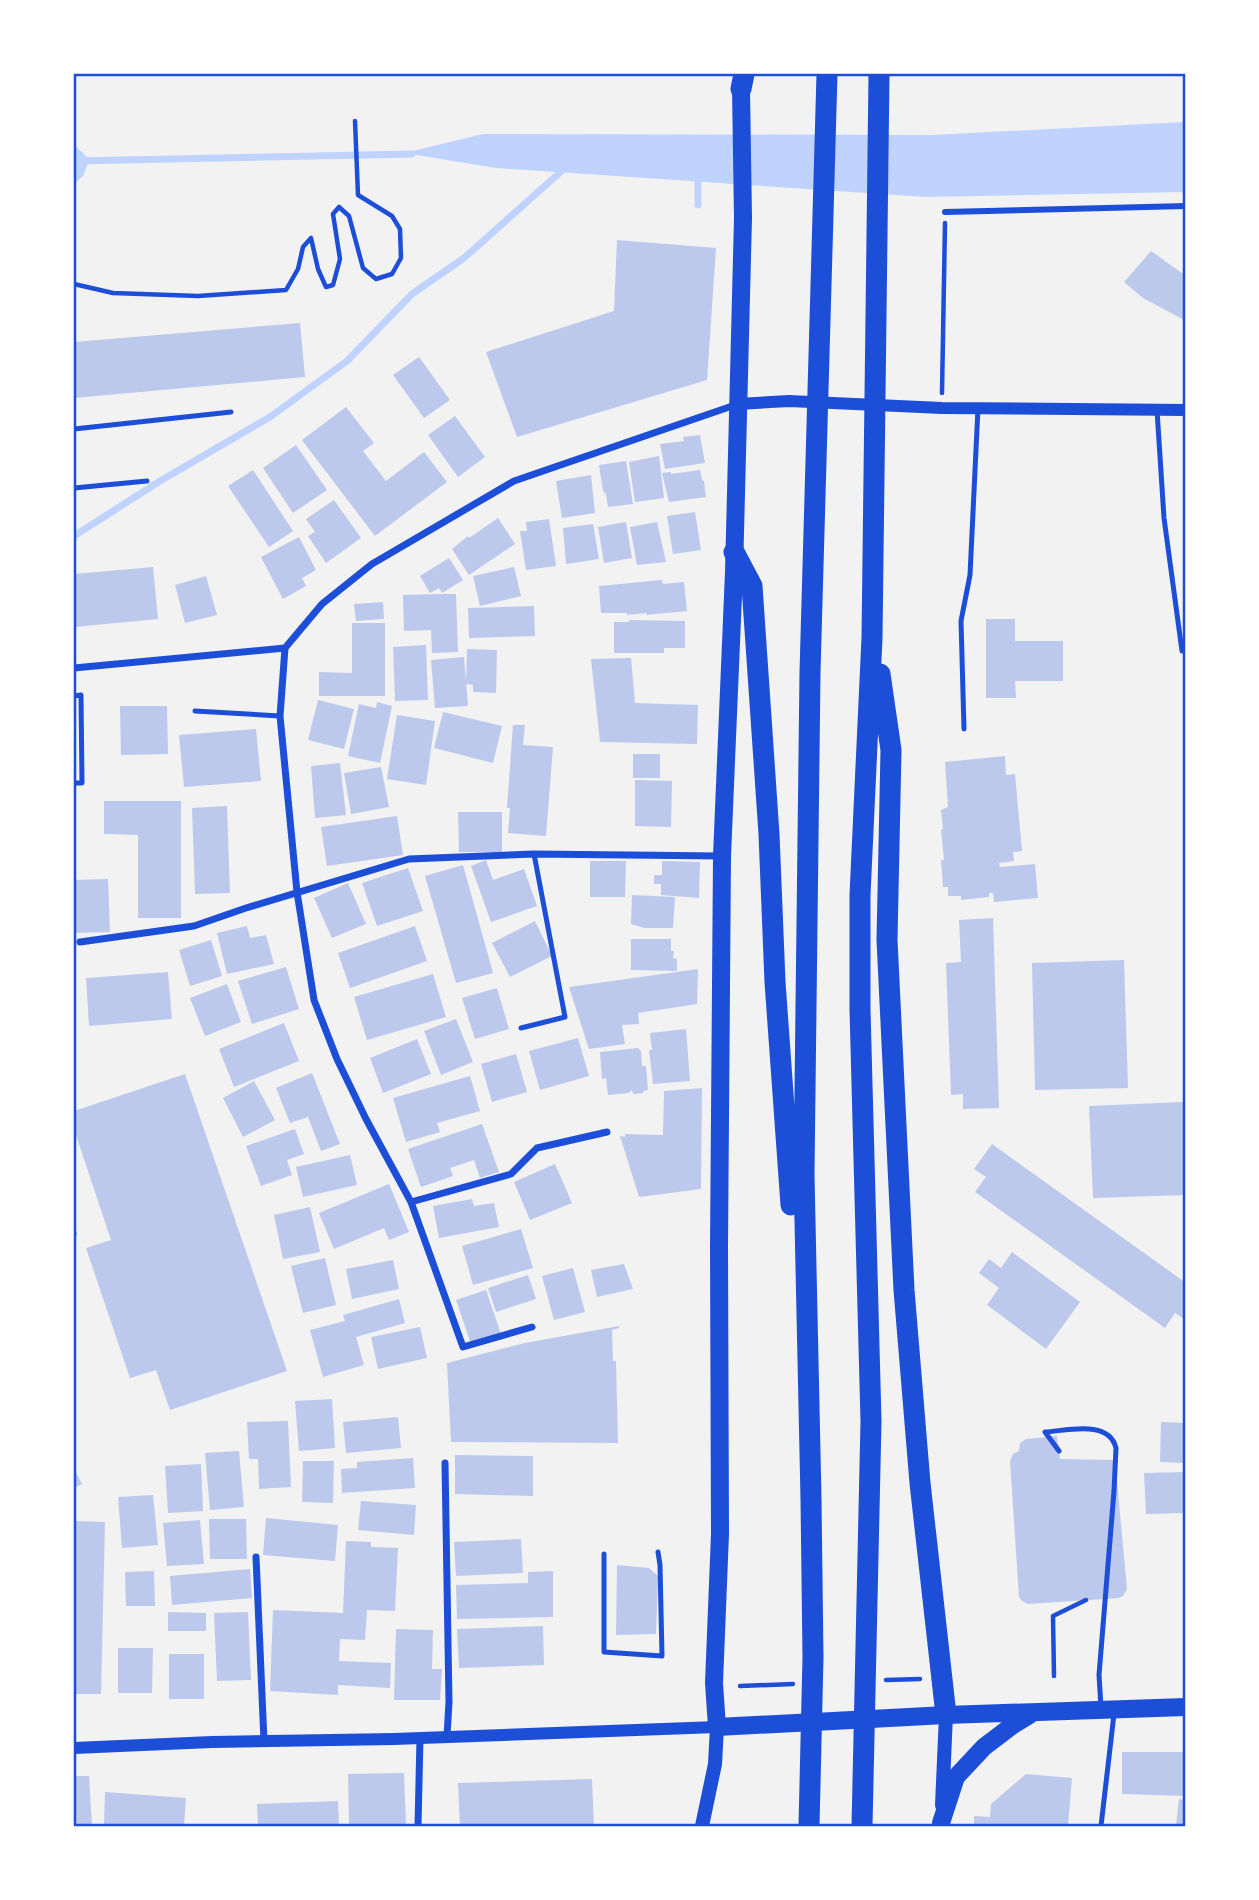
<svg xmlns="http://www.w3.org/2000/svg" width="1259" height="1900" font-family="Cabin,sans-serif">
<rect width="100%" height="100%" fill="#f2f2f2"/>
<path fill="#bfd3fe" d="M1185,122V192L926,197L496,168L404,153L483,134L931,135Z
M74,145L84,154L89,161L83,176L74,184Z"/>
<g fill="none" stroke-linecap="round" stroke-linejoin="round">
<path stroke="#bfd3fe" stroke-width="7" d="M74,161L412,154
M698,205V174
M74,536L160,481L270,417L347,361L412,294L464,258L566,167"/>
</g>
<path fill="#bdc9ec" d="M617,240L716,248L707,380L517,437L486,352L614,311Z
M1151,251L1186,276V321L1143,298L1124,282Z
M300,323L305,377L74,398V342Z
M419,357L450,400L424,418L393,375Z
M346,407L374,443L363,451L386,481L424,452L447,482L375,536L302,440Z
M455,416L485,457L458,477L428,435Z
M700,435L705,463L665,469L660,444L684,441L683,437Z
M296,445L327,490L293,513L263,468Z
M659,456L664,498L635,502L629,462Z
M626,461L633,504L608,507L606,494L603,491L599,465Z
M253,470L293,531L269,547L228,486Z
M700,470L702,480L704,481L706,497L669,502L662,473L671,472V474Z
M591,475L595,513L562,518L556,481Z
M334,500L361,538L326,563L308,536L315,532L306,519Z
M695,512L701,550L673,554L667,516Z
M498,518L515,544L469,575L452,549L468,536L469,538Z
M549,519L556,566L526,570L520,531H527L526,522Z
M626,522L632,558L604,563L598,527Z
M657,522L666,562L637,565L630,527Z
M593,524L599,559L566,564L563,528Z
M299,537L316,570L302,578L306,586L283,599L261,557Z
M449,558L463,580L442,593L439,588L430,593L420,576Z
M153,567L158,619L74,627V574Z
M514,567L521,596L480,606L473,576Z
M206,576L217,615L185,623L175,585Z
M662,580L663,584L684,582L687,611L646,615L647,613L627,615V613H601L599,586Z
M443,594H456L458,652L432,653L431,630L404,631L403,595Z
M383,602L384,619L356,621L354,604Z
M534,606L535,636L469,638L468,608Z
M986,619H1015V641H1063V681H1015L1016,698H986Z
M629,620L685,621V648H664V653H614V622H629Z
M352,623H385V696H319V672L352,673Z
M426,645L428,700L395,701L393,647Z
M467,649L497,650L496,693L473,692V685L466,684Z
M464,657L468,706L435,708L431,660Z
M631,658L635,703L698,705L697,744L600,742L591,659Z
M318,700L354,709L344,749L308,740Z
M377,702L392,706L380,763L348,756L359,704L376,708Z
M120,706H167L168,754L121,755Z
M443,712L502,726L493,763L434,748Z
M397,715L435,721L426,785L387,779Z
M513,725H525L523,745L553,747L546,836L508,833L510,808H507Z
M256,729L261,781L184,787L179,735Z
M633,754H660V778H633Z
M1005,756L1006,775L1015,774L1022,851L1013,852L1014,861L999,863L1000,867L1035,864L1038,898L994,902L993,893H989V897L961,900V896H948V887H943L941,860H944L941,830L943,829L941,810L948,807L945,762Z
M340,763L346,815L315,818L311,766Z
M381,767L389,807L351,814L344,773Z
M635,780L672,781L671,827L635,826Z
M104,801H181V918H138V835L104,834Z
M227,806L230,893L195,894L192,808Z
M458,812H502V852H459Z
M397,816L403,855L327,866L321,827Z
M486,860L493,880L524,869L537,906L491,922L471,866Z
M590,861H626L625,897H590Z
M662,861L700,862L699,898L661,895V884H654V875H662Z
M463,865L493,973L456,983L425,876Z
M408,868L423,911L377,926L362,883Z
M108,879L110,932L74,933V880Z
M348,883L366,924L332,938L314,898Z
M632,895L675,897L673,928H644L631,924Z
M993,918L999,1108L963,1109V1094L951,1095L946,963L961,962L959,920Z
M535,921L552,956L510,977L492,943Z
M247,926L250,938L266,935L274,964L227,974L217,933Z
M415,926L427,961L350,988L338,953Z
M631,939H671V951H674L673,958L677,959V971L631,970Z
M211,940L222,976L190,986L179,950Z
M1124,960L1128,1088L1035,1090L1032,963Z
M286,967L299,1009L252,1024L238,981Z
M698,969L697,1004L638,1013L639,1024L622,1025L625,1044L589,1049L569,987Z
M168,972L172,1019L89,1026L86,978Z
M433,974L446,1017L367,1040L354,997Z
M227,984L241,1022L205,1036L190,998Z
M497,988L509,1029L475,1039L462,998Z
M456,1019L473,1062L441,1075L424,1031Z
M284,1023L299,1061L234,1087L219,1049Z
M686,1029L690,1081L653,1084L649,1050H652L650,1033Z
M578,1038L589,1076L540,1090L529,1051Z
M417,1039L431,1074L383,1093L370,1058Z
M638,1048L641,1051L642,1066H646L648,1090L643,1091L644,1093L633,1094L632,1090L629,1093L608,1095L606,1078L602,1079L600,1052Z
M516,1054L527,1092L492,1102L481,1064Z
M312,1073L340,1144L321,1151L308,1117L290,1123L276,1088Z
M185,1074L287,1371L170,1410L156,1370L130,1378L86,1248L111,1240L74,1129V1111Z
M470,1076L480,1111L437,1123L440,1132L406,1142L393,1098Z
M254,1081L275,1120L243,1137L223,1098Z
M702,1088L701,1189L639,1197L620,1136L625,1137V1134L663,1135L664,1091Z
M1183,1102L1186,1195L1093,1198L1089,1106Z
M482,1124L499,1172L480,1178L474,1160L450,1168L453,1176L421,1187L408,1149Z
M295,1129L304,1154L287,1160L292,1175L261,1186L246,1146Z
M992,1144L1186,1283V1320L1175,1313L1165,1328L975,1192L986,1177L974,1169Z
M350,1155L357,1185L303,1197L296,1167Z
M555,1164L572,1203L530,1220L514,1182Z
M389,1184L409,1232L389,1240L384,1228L334,1249L319,1213Z
M472,1199L474,1206L494,1203L499,1227L439,1238L433,1206Z
M310,1207L320,1252L283,1259L274,1215Z
M521,1229L533,1268L473,1285L462,1246Z
M1012,1252L1080,1302L1046,1349L987,1305L999,1288L979,1273L989,1259L1001,1268Z
M325,1258L336,1305L303,1313L291,1266Z
M393,1260L399,1289L352,1299L346,1269Z
M624,1264L633,1289L597,1297L591,1270Z
M573,1268L585,1312L554,1320L542,1276Z
M528,1275L536,1299L496,1312L488,1288Z
M486,1290L501,1334L471,1344L456,1300Z
M399,1299L405,1323L356,1337L364,1365L323,1377L310,1330L345,1321L343,1315Z
M619,1326V1328L612,1330L613,1361H616L618,1443L451,1442L447,1363L525,1343Z
M420,1327L427,1358L378,1369L371,1337Z
M332,1399L335,1448L299,1451L295,1401Z
M398,1417L401,1448L346,1453L343,1422Z
M288,1421L291,1487L259,1489L258,1459H249L247,1422Z
M1161,1422L1186,1423V1463L1160,1462Z
M1057,1436L1060,1459L1115,1460L1127,1589L1123,1596L1119,1598L1028,1604L1022,1601L1019,1597L1010,1461L1013,1454L1019,1451L1020,1443L1026,1439Z
M239,1451L244,1507L210,1510L205,1453Z
M455,1455L533,1456V1496L455,1494Z
M413,1458L415,1488L342,1493L341,1469L357,1468V1462Z
M303,1461H334L333,1503L302,1502Z
M201,1464L203,1511L168,1513L165,1466Z
M74,1469L82,1484L74,1488Z
M1186,1472V1513L1146,1514L1144,1473Z
M153,1495L158,1545L122,1548L118,1497Z
M361,1501L416,1505L414,1535L358,1530Z
M266,1518L338,1525L335,1561L263,1555Z
M209,1519H246L247,1559H210Z
M200,1520L204,1564L167,1566L163,1523Z
M74,1521L105,1522L101,1694H74Z
M521,1539L523,1573L456,1576L454,1542Z
M346,1541L371,1542V1547L398,1548L395,1611L367,1610L365,1640L340,1639L339,1661L391,1663L390,1688L338,1685V1695L270,1691L273,1610L343,1613Z
M617,1565L649,1568L658,1576L656,1634L616,1635Z
M250,1569L252,1598L172,1605L170,1576Z
M154,1571L155,1606H126L125,1572Z
M553,1571V1617L457,1619L456,1585L528,1583V1572Z
M168,1612L206,1613V1631H168Z
M248,1612L251,1680L217,1681L214,1613Z
M543,1626L544,1665L459,1668L457,1629Z
M396,1629L433,1630L432,1669H442L440,1700H394Z
M118,1648H153L152,1693H118Z
M169,1654H204V1699H169Z
M1122,1752H1186V1796L1122,1794Z
M404,1773L406,1824L349,1825L348,1774Z
M1026,1774L1072,1778L1068,1826H974V1816L990,1817L991,1804Z
M74,1776H89L92,1826H74Z
M592,1779L594,1826H460L458,1783Z
M105,1792L186,1798L184,1826H104Z
M1179,1799L1186,1800V1826H1176Z
M338,1801L339,1826H258L257,1804Z"/>
<g fill="none" stroke-linecap="round" stroke-linejoin="round">
<path stroke="#1d4ed8" stroke-width="4.5" d="M74,284L113,293L198,296L286,290L298,269L303,247L311,238L318,269L326,287L333,285L340,259L333,214L339,207L349,216L363,268L376,279L392,274L401,258L400,229L392,216L358,195L355,121
M942,393L945,223
M1054,1676L1053,1616L1086,1600
M886,1680L920,1679
M740,1686L793,1684"/>
<path stroke="#1d4ed8" stroke-width="5" d="M1157,410L1164,518L1182,651
M74,429L231,412
M74,488L147,481
M74,696L81,695L82,783H74
M195,711L280,716
M964,729L961,621L970,575L978,408
M521,1028L565,1017L534,854
M74,1234V1233
M1059,1451L1045,1432C1066,1431 1109,1419 1116,1448L1114,1491L1099,1675L1101,1707
M604,1554V1652L662,1656L660,1565L658,1552
M1101,1826L1114,1714"/>
<path stroke="#1d4ed8" stroke-width="6" d="M945,212L1186,206"/>
<path stroke="#1d4ed8" stroke-width="7" d="M285,648L280,716L297,892L314,1000L337,1059L366,1119L411,1202L463,1347L532,1327
M74,668L285,648L322,604L372,564L514,481L738,404
M80,942L194,926L246,908L409,859L534,854L721,856
M411,1202L511,1174L537,1148L607,1132
M445,1463L449,1702L447,1736
M256,1557L264,1741
M418,1826L420,1738"/>
<path stroke="#1d4ed8" stroke-width="12" d="M738,404L789,401L942,408L1186,410
M74,1748L212,1742L394,1739L717,1727"/>
<path stroke="#1d4ed8" stroke-width="14" d="M942,1805L946,1715
M702,1826L715,1764L717,1727"/>
<path stroke="#1d4ed8" stroke-width="18" d="M741,89L743,218L734,572L722,856L719,1247L720,1534L714,1683L717,1727L946,1715L1186,1707
M941,1823L956,1777L984,1747L1013,1725L1031,1714"/>
<path stroke="#1d4ed8" stroke-width="21" d="M741,89L744,74
M734,552L752,586L769,834L775,982L791,1205
M880,674L891,750L887,940L904,1290L920,1483L946,1715
M809,1826L813,1657L811,1499L804,1175L810,672L827,74
M862,1826L871,1421L860,1009V895L872,638L879,74"/>
</g>
<rect width="1259" height="1900" fill="none" stroke="#ffffff" stroke-width="150"/>
<rect x="75" y="75" width="1109" height="1750" fill="none" stroke="#1d4ed8" stroke-width="2.5"/>
</svg>
